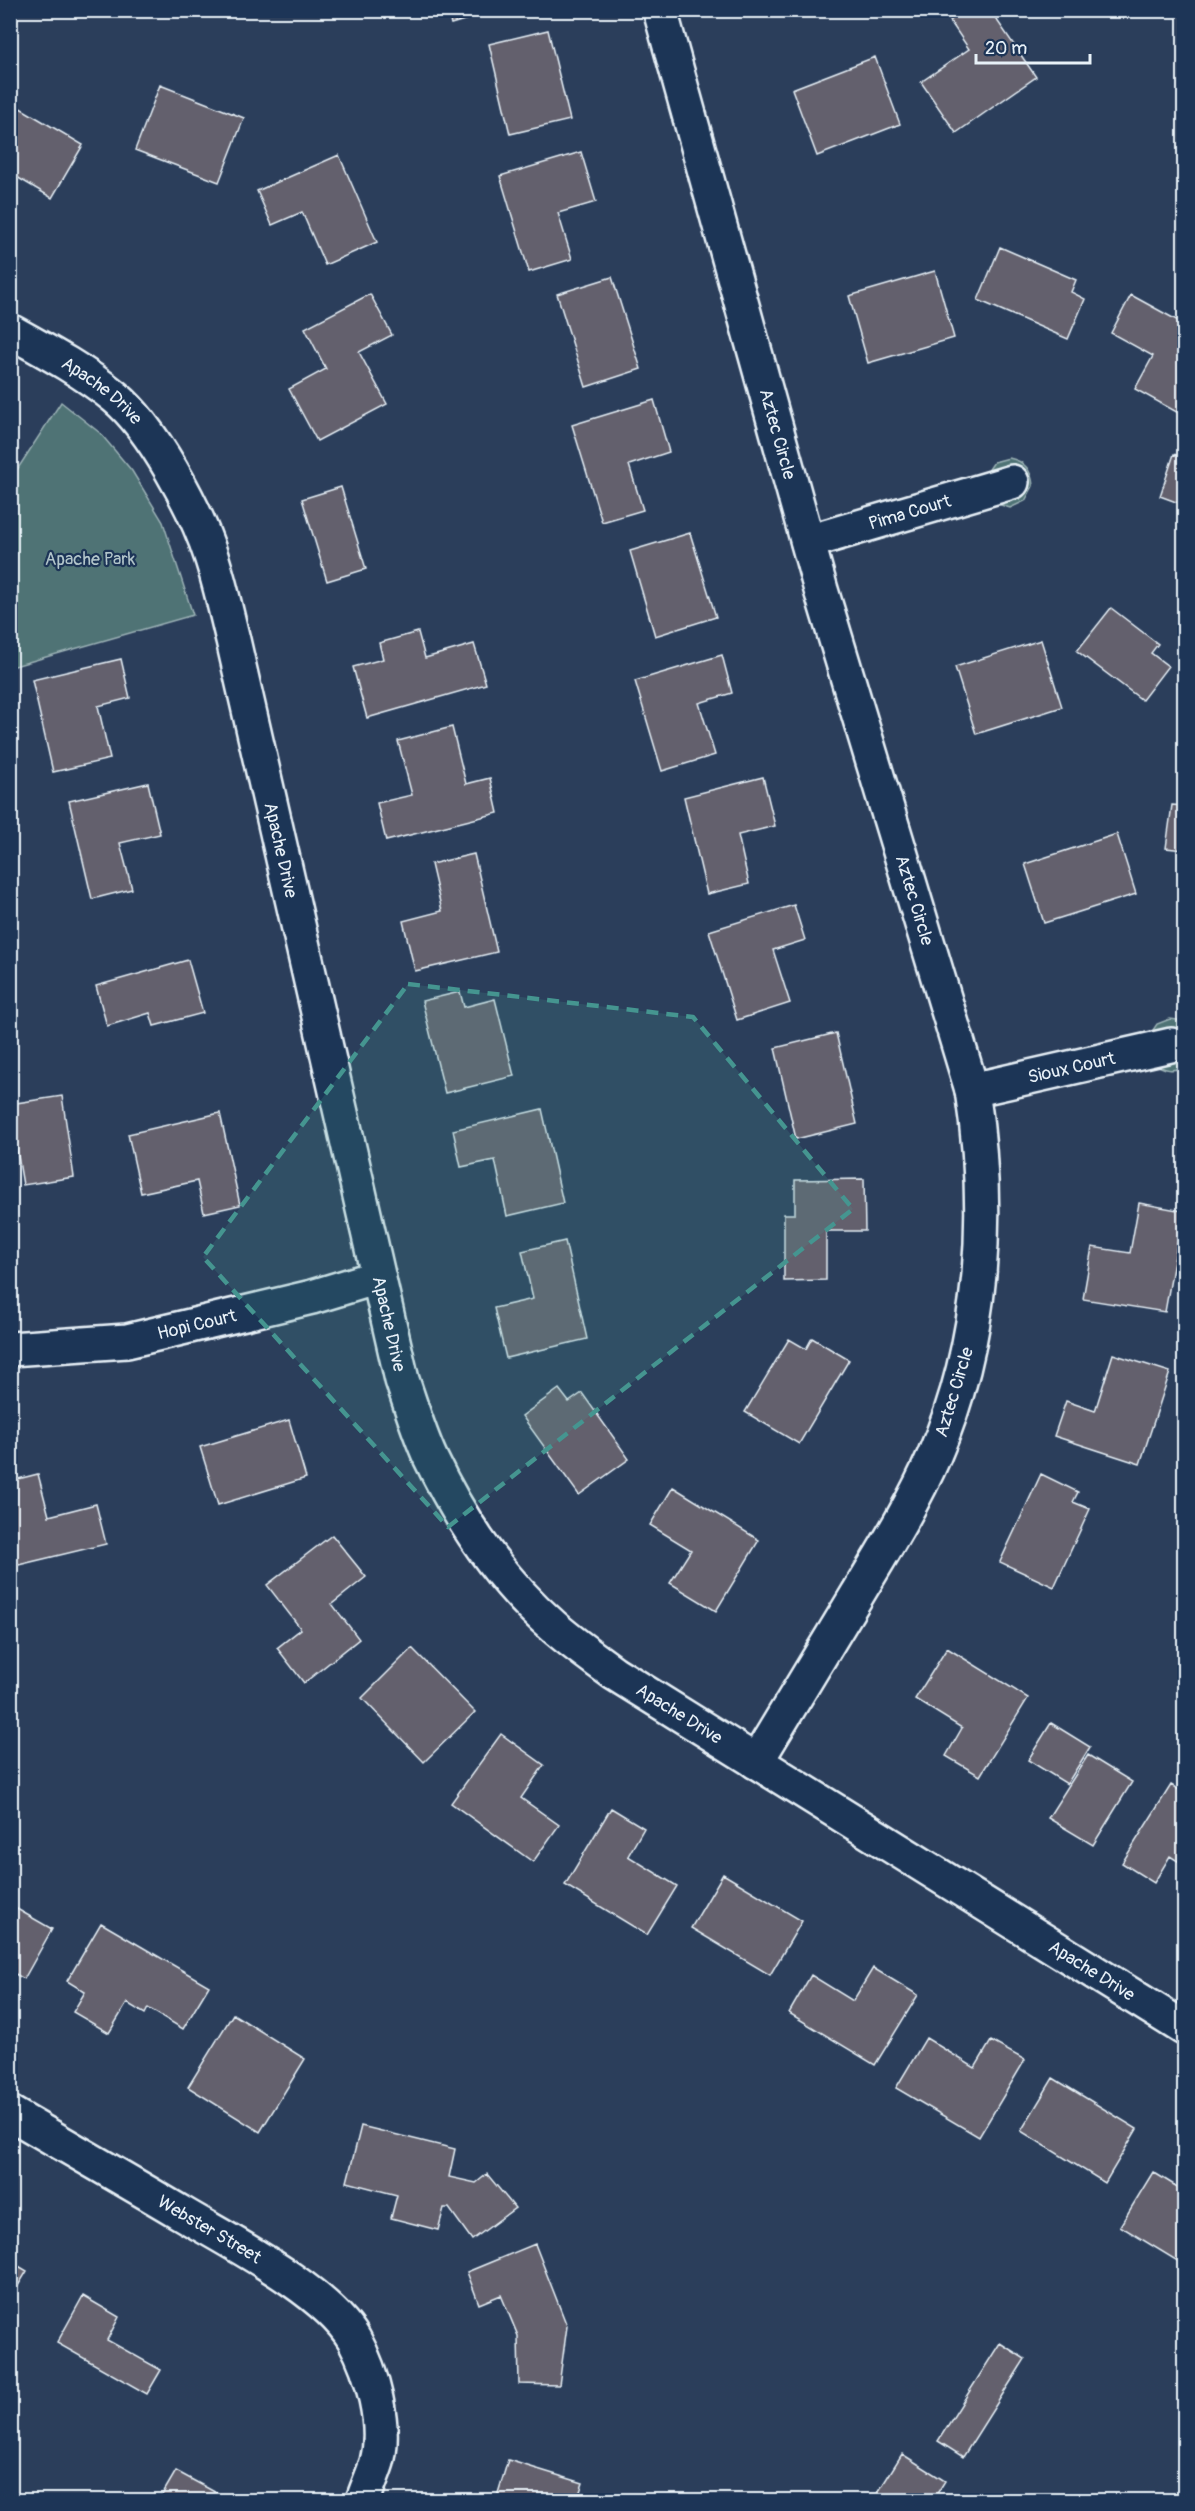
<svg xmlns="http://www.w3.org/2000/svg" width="1195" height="2511" font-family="Pangolin,sans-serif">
<rect width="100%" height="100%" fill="#2b3e5b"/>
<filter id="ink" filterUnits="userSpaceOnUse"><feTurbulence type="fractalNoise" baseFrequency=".0167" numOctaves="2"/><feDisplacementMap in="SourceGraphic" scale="12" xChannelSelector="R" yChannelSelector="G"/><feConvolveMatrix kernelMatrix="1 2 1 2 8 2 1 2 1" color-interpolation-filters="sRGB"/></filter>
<g filter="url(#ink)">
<path fill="#4f7375" stroke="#9cb2b6" stroke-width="1.5" d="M61,402L100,433L132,471L163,522L193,615L11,667V479Z
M1009,458C1025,461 1032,471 1033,486L1025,501L1010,508L994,503L985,475L994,462Z
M1170,1019L1184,1021V1067C1173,1072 1165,1070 1155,1064L1149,1036L1157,1024Z"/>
<path fill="#63616d" stroke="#e8f1f8" stroke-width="1.5" d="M447,10H498L451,24Z
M964,10H990L1036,77L956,133L921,82L969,49L950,21Z
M548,30L570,120L510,134L489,44Z
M875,57L900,124L817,156L792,89Z
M160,85L244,118L219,182L135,150Z
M10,102L83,145L52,198L10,173Z
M581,152L596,202L558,213L572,259L529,272L500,176Z
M339,155L377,242L325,265L302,212L272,225L257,191Z
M1000,247L1076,280L1071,292L1085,299L1068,339L978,300Z
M935,271L954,338L868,363L849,296Z
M612,277L641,369L586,387L557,294Z
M370,294L392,335L359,352L387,404L317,441L289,389L326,369L305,328Z
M1131,295L1184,324V410L1182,415L1135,389L1153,356L1111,333Z
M654,400L669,452L629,465L643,510L602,522L572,425Z
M1174,454L1184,458V505L1160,496Z
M341,487L366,569L327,581L302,499Z
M690,533L716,617L655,636L630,551Z
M1111,608L1158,644L1151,653L1168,666L1142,700L1077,651Z
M418,632L425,658L474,644L486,684L367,718L353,667L383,659L379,643Z
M1041,640L1062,707L976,734L955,667Z
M722,655L732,693L699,703L715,755L662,771L635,681Z
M121,659L130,698L98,706L110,759L53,772L32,680Z
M452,727L466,784L490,778L498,813L386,841L377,803L412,795L398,741Z
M763,777L775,826L738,835L749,884L707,894L684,797Z
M148,783L160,834L120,843L132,889L92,899L69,801Z
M1172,805L1184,806V850L1166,848Z
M1117,834L1136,894L1044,923L1025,864Z
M474,854L497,952L415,971L403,921L442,911L431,864Z
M794,905L805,940L773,950L790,1003L737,1020L709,931Z
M188,960L203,1013L154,1026L150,1013L107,1026L96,986Z
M460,992L464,1007L495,999L514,1076L445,1093L422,1001Z
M836,1033L857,1124L796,1139L775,1048Z
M62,1096L74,1177L23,1185L16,1144L10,1145V1104Z
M542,1109L563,1203L507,1216L495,1160L461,1167L453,1130Z
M220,1113L240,1205L204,1213L197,1181L141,1193L128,1134Z
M864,1179L865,1231H826V1280L784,1281V1214H795V1180Z
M1139,1203L1183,1211L1165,1312L1083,1299L1092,1247L1130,1253Z
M565,1241L587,1339L506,1358L494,1308L533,1299L522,1251Z
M812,1338L849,1360L799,1444L745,1412L789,1339L806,1349Z
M1113,1354L1170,1372L1140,1464L1054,1436L1066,1401L1095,1411Z
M559,1389L569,1402L582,1393L629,1459L579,1495L522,1416Z
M289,1420L306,1478L218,1505L200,1447Z
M38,1474L49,1516L96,1504L106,1544L10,1567V1481Z
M1041,1474L1078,1492L1073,1502L1090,1509L1054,1587L1000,1562Z
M673,1487L759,1540L716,1611L670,1583L691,1550L650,1525Z
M332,1535L366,1577L332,1604L359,1639L304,1683L277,1648L301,1629L267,1585Z
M412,1648L475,1712L424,1762L362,1698Z
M947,1648L1028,1698L980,1776L946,1756L962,1728L915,1699Z
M1051,1723L1090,1747L1067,1784L1028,1760Z
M501,1734L544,1765L521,1798L559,1825L533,1862L451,1803Z
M1088,1755L1132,1782L1093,1845L1048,1818Z
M1171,1785L1184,1793V1865L1170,1856L1154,1883L1122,1863Z
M611,1808L644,1828L628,1856L677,1886L647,1935L565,1885Z
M723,1874L802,1921L770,1975L691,1928Z
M10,1905L52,1929L24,1979L10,1971Z
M101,1923L209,1986L183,2029L148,2008L145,2014L127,2003L109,2033L73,2012L85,1992L67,1981Z
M873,1968L918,1995L875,2065L789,2013L811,1975L853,2001Z
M233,2014L305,2059L260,2132L188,2087Z
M926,2038L975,2068L991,2041L1025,2060L979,2137L896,2088Z
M1053,2078L1137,2129L1105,2183L1021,2131Z
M361,2126L455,2149L449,2177L476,2183L487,2174L515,2208L472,2240L449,2208H444L438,2230L391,2218L397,2195L347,2182Z
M1153,2172L1184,2191V2265L1120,2226Z
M535,2244L567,2326L559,2385L519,2384L518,2336L501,2295L479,2304L467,2272Z
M10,2261L27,2271L10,2299Z
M83,2296L119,2317L107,2340L161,2370L147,2394L57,2343Z
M1000,2343L1025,2359L963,2457L938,2441Z
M902,2454L945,2481L933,2500H888L877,2494Z
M508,2460L583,2483L577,2500H496Z
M176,2471L224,2497L222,2500H159Z"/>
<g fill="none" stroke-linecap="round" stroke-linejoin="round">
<g stroke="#e8f1f8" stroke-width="38">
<g id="street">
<path id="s1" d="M660,10L821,590L972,1090C991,1212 984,1341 934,1456C913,1504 884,1550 857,1595C824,1650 790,1706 756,1762"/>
<path id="s2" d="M10,331C46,351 83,371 115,397C152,427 196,509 211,556C220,583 226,612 233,640L402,1380C411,1406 419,1433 430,1457C460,1520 500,1580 553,1626C572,1643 594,1658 614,1673L1184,2028"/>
<path id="s3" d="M808,542L1012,482"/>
<path id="s4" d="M972,1090L1171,1045"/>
<path id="s5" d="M10,1349L127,1341L312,1297L378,1277"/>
<path id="s6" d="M10,2113C68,2147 126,2180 183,2214C232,2243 326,2291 354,2339C372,2372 387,2425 377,2462C373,2475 367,2488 363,2500"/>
</g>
</g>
<use href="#street" stroke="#1d3557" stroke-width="33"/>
</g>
</g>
<path fill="#459590" fill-opacity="0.2" stroke="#459590" stroke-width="4.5" stroke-dasharray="12 8" stroke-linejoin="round" d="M408,984L693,1017L853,1209L448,1527L203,1257Z"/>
<g text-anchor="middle" stroke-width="4.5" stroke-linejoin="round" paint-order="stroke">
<g font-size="18" fill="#e8f1f8" stroke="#1d3557">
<text dy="6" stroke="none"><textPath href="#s2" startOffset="110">Apache Drive</textPath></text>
<text dy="6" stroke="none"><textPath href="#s1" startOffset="440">Aztec Circle</textPath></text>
<text dy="6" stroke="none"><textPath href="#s3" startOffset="106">Pima Court</textPath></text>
<text dy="6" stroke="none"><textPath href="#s2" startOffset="614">Apache Drive</textPath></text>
<text dy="6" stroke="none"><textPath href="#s1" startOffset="926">Aztec Circle</textPath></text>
<text dy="6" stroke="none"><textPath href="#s4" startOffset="102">Sioux Court</textPath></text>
<text dy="6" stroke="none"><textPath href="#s2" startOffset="1100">Apache Drive</textPath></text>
<text dy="6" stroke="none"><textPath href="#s5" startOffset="189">Hopi Court</textPath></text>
<text transform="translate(954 1392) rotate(-73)" y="6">Aztec Circle</text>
<text dy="6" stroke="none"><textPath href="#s2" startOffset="1604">Apache Drive</textPath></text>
<text dy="6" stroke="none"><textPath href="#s2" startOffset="2090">Apache Drive</textPath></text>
<text dy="6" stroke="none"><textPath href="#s6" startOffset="231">Webster Street</textPath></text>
</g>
<g font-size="18" fill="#b2c5ca" stroke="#1d3557">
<text x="90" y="565">Apache Park</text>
</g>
</g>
<rect width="1195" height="2511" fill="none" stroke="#1d3557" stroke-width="36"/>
<rect x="18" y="18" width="1159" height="2475" fill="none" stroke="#e8f1f8" stroke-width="2" filter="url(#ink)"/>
<path d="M976 54v9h114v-9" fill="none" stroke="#e8f1f8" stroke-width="3"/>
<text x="985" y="54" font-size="18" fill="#e8f1f8" stroke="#1d3557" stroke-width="4.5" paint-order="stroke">20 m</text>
</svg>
